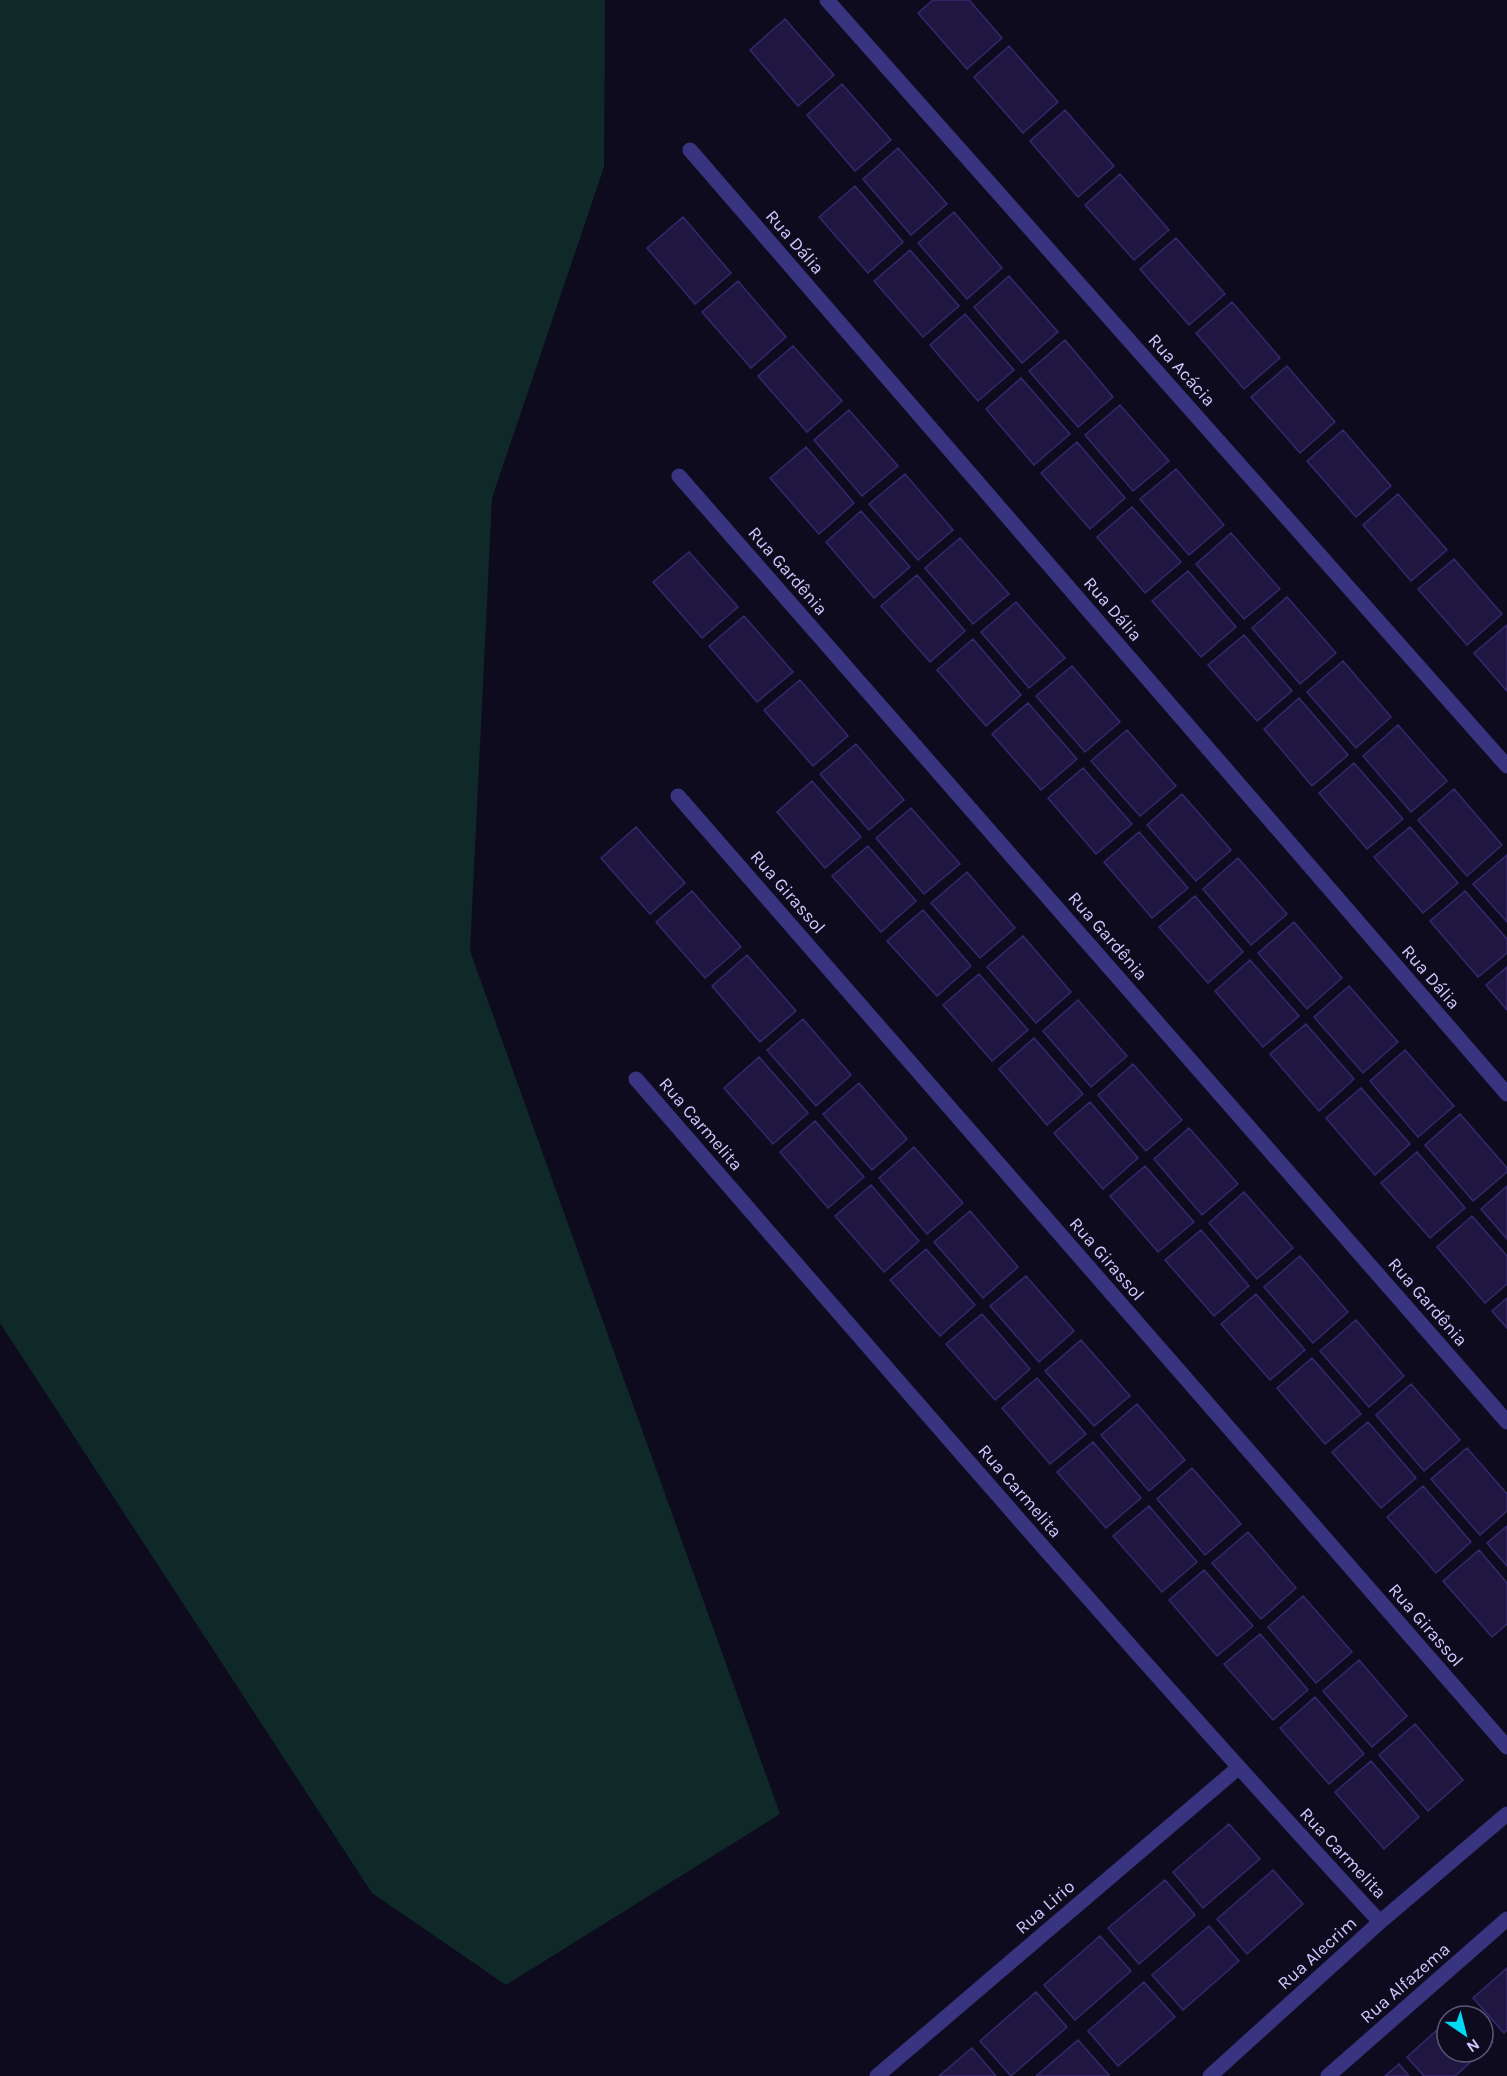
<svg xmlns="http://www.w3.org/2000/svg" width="1507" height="2076" font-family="Karla,sans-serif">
<rect width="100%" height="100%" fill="#0f0b1f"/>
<path fill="#0e2928" d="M0,0H605L604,167L492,498L470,951L780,1814L506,1985L372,1893L0,1323Z"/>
<path fill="#1f1741" stroke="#36286d" stroke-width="1.5" d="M933,0H969L1002,38L967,69L918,13Z
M785,19L834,75L798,106L750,50Z
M1009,46L1058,102L1023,133L974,77Z
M842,84L891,140L855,171L807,115Z
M1065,110L1114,166L1078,197L1030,141Z
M898,148L947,204L911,235L863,179Z
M1120,174L1169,230L1134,260L1085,205Z
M855,186L903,242L868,273L819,217Z
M954,212L1002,268L967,299L918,243Z
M683,217L731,273L695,304L647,248Z
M1176,238L1225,294L1189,325L1140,269Z
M910,250L959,306L923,337L874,281Z
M1009,276L1058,332L1022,363L974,307Z
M738,281L786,337L751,368L702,312Z
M1232,302L1280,358L1244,389L1196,333Z
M965,314L1014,370L978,401L930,345Z
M1065,340L1113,397L1078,427L1029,371Z
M793,346L842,401L807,432L758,376Z
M1287,366L1335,422L1300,453L1251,397Z
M1021,378L1070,434L1034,465L986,409Z
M1120,405L1169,461L1133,491L1085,435Z
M849,410L898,466L862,496L814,440Z
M1343,430L1391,486L1356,517L1307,461Z
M1077,442L1125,498L1090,529L1041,473Z
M806,447L854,503L819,534L770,478Z
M1176,469L1224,525L1189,555L1140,499Z
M905,474L953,530L918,560L869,504Z
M1398,494L1447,550L1411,581L1363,525Z
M1132,507L1181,562L1145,593L1097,537Z
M861,511L910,567L874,598L826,542Z
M1231,533L1280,589L1244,619L1196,564Z
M960,538L1009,594L973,624L925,568Z
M689,552L738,607L702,638L653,582Z
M1454,559L1502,614L1467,645L1418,589Z
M1188,571L1236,627L1201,657L1152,601Z
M917,575L965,631L930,662L881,606Z
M1287,597L1336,653L1300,684L1252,628Z
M1016,602L1065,658L1029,688L981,632Z
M744,616L793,672L757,702L709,646Z
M1507,625V691L1474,653Z
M1244,635L1292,691L1257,721L1208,665Z
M973,639L1021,695L986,726L937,670Z
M1343,661L1391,717L1356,748L1307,692Z
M1072,666L1120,722L1085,752L1036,696Z
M800,680L848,736L813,766L764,710Z
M1299,698L1348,755L1312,786L1264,729Z
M1028,703L1077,759L1041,790L992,734Z
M1398,725L1447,781L1411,812L1363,756Z
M1127,730L1176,786L1140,816L1091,761Z
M856,744L904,800L869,830L820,774Z
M1354,763L1403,819L1367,849L1319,793Z
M1083,768L1132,824L1096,854L1048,798Z
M812,781L861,837L825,868L777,812Z
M1454,789L1502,845L1467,876L1418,820Z
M1182,794L1231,850L1196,881L1147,825Z
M911,808L960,864L924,894L876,838Z
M636,827L685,883L650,914L601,858Z
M1410,827L1458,883L1423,913L1374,857Z
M1139,832L1188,888L1152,918L1104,862Z
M868,846L916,901L881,932L832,876Z
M1507,855V922L1473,884Z
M1238,858L1287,914L1251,945L1203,889Z
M967,872L1015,928L980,958L931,903Z
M692,891L741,947L705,978L656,922Z
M1465,891L1507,939V953L1478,977L1430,921Z
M1195,896L1243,952L1208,983L1159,927Z
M923,910L971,966L937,996L887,941Z
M1294,922L1342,978L1307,1009L1258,953Z
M1023,936L1071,992L1036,1023L987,967Z
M747,955L796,1011L760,1042L712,986Z
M1250,960L1299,1016L1263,1047L1215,991Z
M1507,967V1010L1486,985Z
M979,974L1028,1030L992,1061L943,1005Z
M1349,986L1398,1042L1363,1073L1314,1017Z
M1078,1000L1127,1056L1091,1087L1043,1031Z
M803,1019L851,1075L816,1106L767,1050Z
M1306,1024L1354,1079L1319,1111L1270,1054Z
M1034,1038L1083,1094L1047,1125L999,1069Z
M1405,1050L1454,1106L1418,1137L1370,1081Z
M759,1057L808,1113L773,1144L724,1088Z
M1133,1064L1182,1120L1146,1151L1098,1095Z
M859,1083L907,1139L872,1170L823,1114Z
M1361,1088L1410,1144L1375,1175L1326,1118Z
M1090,1102L1138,1158L1103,1189L1054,1133Z
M1460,1114L1507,1168V1172L1473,1201L1425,1145Z
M815,1121L864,1177L828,1208L780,1152Z
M1189,1128L1238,1184L1202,1215L1154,1159Z
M914,1147L963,1203L927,1234L879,1178Z
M1417,1152L1465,1208L1430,1238L1381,1183Z
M1145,1166L1194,1222L1158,1252L1110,1196Z
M871,1185L919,1241L884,1272L835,1216Z
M1507,1186V1239L1481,1209Z
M1244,1192L1293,1248L1257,1279L1209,1223Z
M970,1211L1018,1267L983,1298L934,1242Z
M1472,1216L1507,1256V1284L1485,1303L1437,1247Z
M1201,1230L1249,1286L1214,1316L1165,1260Z
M926,1249L975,1305L940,1336L890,1280Z
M1300,1256L1348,1312L1313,1343L1264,1287Z
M1026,1276L1074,1331L1039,1362L990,1306Z
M1256,1294L1305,1350L1270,1380L1221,1324Z
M1507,1298V1328L1492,1311Z
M982,1314L1030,1369L995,1400L946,1344Z
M1356,1320L1404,1376L1369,1407L1320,1351Z
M1081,1340L1130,1396L1094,1426L1045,1371Z
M1312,1358L1361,1414L1325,1444L1277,1388Z
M1037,1378L1086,1434L1050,1464L1002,1408Z
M1411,1384L1460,1440L1424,1471L1376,1415Z
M1137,1404L1185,1460L1149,1491L1101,1435Z
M1368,1422L1416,1478L1381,1508L1332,1452Z
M1093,1442L1141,1498L1106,1528L1057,1472Z
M1467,1448L1507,1494V1511L1480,1535L1431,1479Z
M1192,1468L1241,1524L1205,1555L1157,1499Z
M1423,1486L1471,1542L1436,1573L1387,1517Z
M1149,1506L1197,1562L1162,1592L1113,1536Z
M1507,1526V1566L1487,1543Z
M1248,1532L1296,1588L1261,1619L1212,1563Z
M1479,1550L1507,1583V1624L1492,1637L1443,1581Z
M1204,1570L1253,1626L1217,1656L1169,1600Z
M1303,1596L1352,1652L1316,1683L1268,1627Z
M1260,1634L1308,1690L1273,1720L1224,1664Z
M1359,1660L1407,1716L1372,1747L1323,1691Z
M1315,1697L1364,1754L1329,1784L1280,1728Z
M1415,1724L1463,1780L1428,1811L1379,1755Z
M1371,1761L1419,1817L1384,1849L1335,1792Z
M1229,1824L1260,1859L1203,1908L1173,1872Z
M1273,1870L1303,1904L1247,1954L1217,1919Z
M1165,1880L1195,1915L1139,1964L1108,1928Z
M1209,1926L1239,1961L1183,2010L1152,1975Z
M1100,1936L1131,1971L1075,2020L1044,1985Z
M1507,1968V2030L1504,2033L1473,1998Z
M1144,1982L1175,2017L1118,2066L1088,2031Z
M1036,1992L1067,2027L1011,2076L980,2041Z
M1447,2021V2052H1482L1455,2076H1424L1407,2057Z
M1483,2031L1493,2042L1483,2051Z
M1078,2040L1109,2075L1107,2076H1036Z
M972,2048L996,2076H939Z
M1399,2064L1409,2076H1385Z"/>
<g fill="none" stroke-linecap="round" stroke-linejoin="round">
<path stroke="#383480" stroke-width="15" d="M827,0L1507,766
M690,150L1507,1094
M679,476L1507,1422
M678,796L1507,1747
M636,1079C882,1362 1126,1647 1380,1922
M877,2076L1238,1768
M1210,2076L1380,1922L1507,1814
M1328,2076L1507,1919"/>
</g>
<g text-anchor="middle" stroke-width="4.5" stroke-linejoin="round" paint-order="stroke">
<g font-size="18" fill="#d0c9ff" stroke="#0f0b1f">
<text transform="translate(795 242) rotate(49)" y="6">Rua Dália</text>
<text transform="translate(1182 370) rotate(48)" y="6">Rua Acácia</text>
<text transform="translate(788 571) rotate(49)" y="6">Rua Gardênia</text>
<text transform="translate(1113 609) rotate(49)" y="6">Rua Dália</text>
<text transform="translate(788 892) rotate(49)" y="6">Rua Girassol</text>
<text transform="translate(1108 936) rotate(49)" y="6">Rua Gardênia</text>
<text transform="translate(1431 977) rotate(49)" y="6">Rua Dália</text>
<text transform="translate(701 1124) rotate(49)" y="6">Rua Carmelita</text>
<text transform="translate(1107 1259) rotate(49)" y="6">Rua Girassol</text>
<text transform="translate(1428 1302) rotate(49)" y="6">Rua Gardênia</text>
<text transform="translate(1020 1491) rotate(49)" y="6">Rua Carmelita</text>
<text transform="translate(1426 1625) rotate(49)" y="6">Rua Girassol</text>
<text transform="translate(1343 1853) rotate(47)" y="6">Rua Carmelita</text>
<text transform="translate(1045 1907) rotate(-41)" y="6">Rua Lirio</text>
<text transform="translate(1317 1953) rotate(-42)" y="6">Rua Alecrim</text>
<text transform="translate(1405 1983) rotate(-41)" y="6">Rua Alfazema</text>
</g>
</g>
<g transform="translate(1465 2034) rotate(145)"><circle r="28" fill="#0f0b1f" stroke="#5c5779" stroke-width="1.5"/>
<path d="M0-4.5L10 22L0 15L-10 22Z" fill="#00dbf4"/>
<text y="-9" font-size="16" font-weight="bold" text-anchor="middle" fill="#d0c9ff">N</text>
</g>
</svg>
